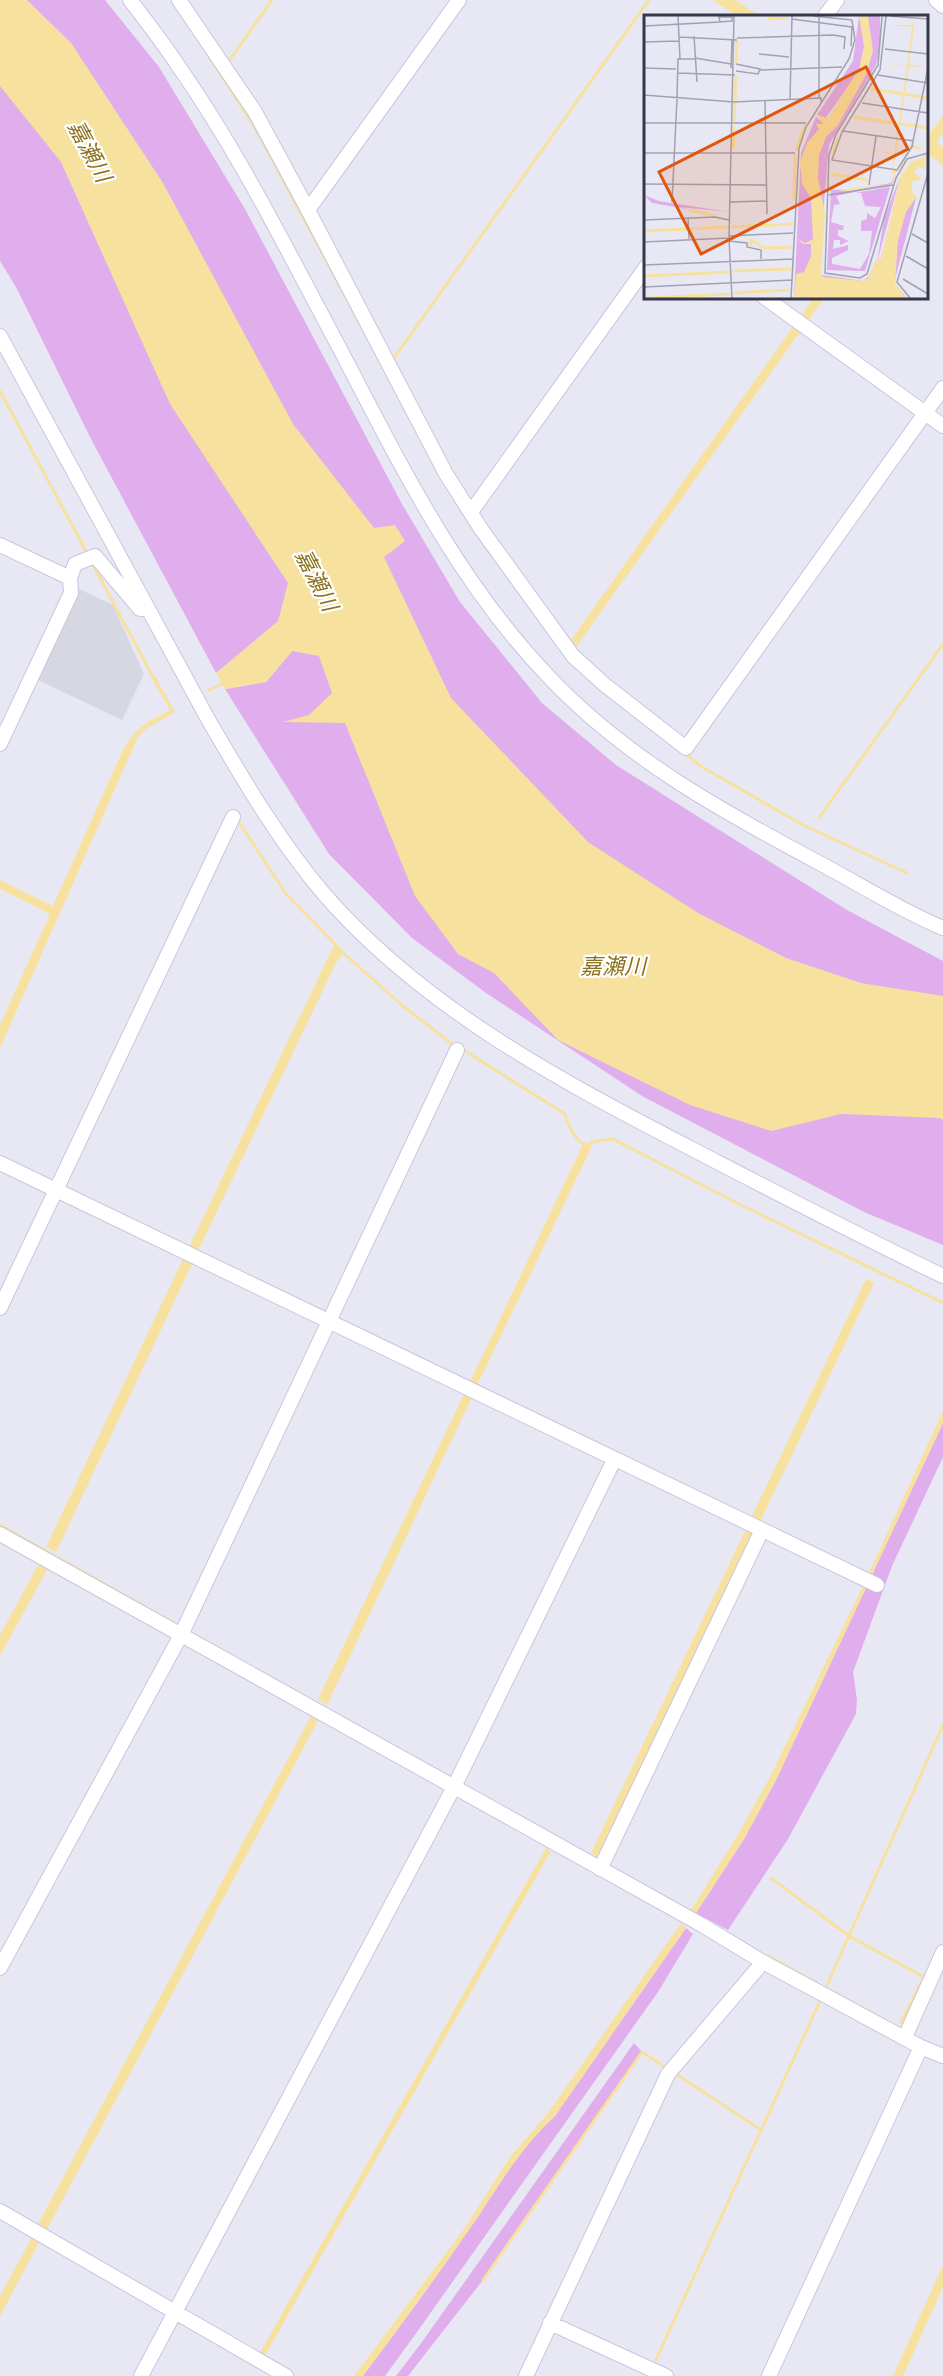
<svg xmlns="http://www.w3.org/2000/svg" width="943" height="2376" font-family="Karla,'Noto Sans JP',sans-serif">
<rect width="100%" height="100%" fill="#e8e8f5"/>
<path fill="#d6d7e2" d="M79,589L113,605L144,674L122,720L38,680Z"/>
<path fill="#e0aded" d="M9,0H105L159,67L245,209L402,504L460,602L542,703L616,765L847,910L943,961V1016L591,956L361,539Z
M0,70L74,168L303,592L289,620L235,666L216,673L91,439L16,287L0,261Z
M325,643L352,713L943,1091V1245L864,1212L642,1096L486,993L412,938L329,854L225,689L266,682L292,651Z
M943,1423V1457L892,1566L853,1672L857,1700L856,1714L788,1839L728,1930L696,1913L744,1839L776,1780Z
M686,1928L693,1934L658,1992L417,2332L385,2376H363C398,2329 433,2282 466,2234C496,2192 516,2151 555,2116Z
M634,2043L642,2052L483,2280L408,2376H396L422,2342Z"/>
<path fill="#f7e19f" d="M0,0H27L71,43L163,183L293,424L374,528L395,525L405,541L384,557L451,698L588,842L698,913L786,958L861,983L943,996V1120L939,1118L841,1114L771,1131L690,1105L558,1040L494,973L458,954L415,896L345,723L283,722L309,715L332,693L319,656L292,651L266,682L225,689L216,673L278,621L288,583L170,404L61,162L0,86Z
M713,0H736L759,16H736Z
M943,116V133L937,142L943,147V165L928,154L927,155L926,135L928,136Z
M814,297H825L576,647L571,640Z
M155,676L175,712L146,729L138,737L0,1048V1025L50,914L0,889V880L53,906L122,752C136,726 145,724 170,710L151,677Z
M335,943L344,952L336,963L197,1253L188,1249Z
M584,1142L592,1146L476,1388L469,1384Z
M184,1257L193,1262L56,1552L46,1547Z
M866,1279L874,1283L759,1524L750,1520Z
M465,1392L473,1395L327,1705L318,1699Z
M943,1411V1423L871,1577L868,1575Z
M746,1529L755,1533L600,1858L591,1853Z
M39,1563L48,1568L0,1656V1635Z
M864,1584L867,1586L776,1780L744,1839L696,1913L691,1910L737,1836L770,1777Z
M312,1714L319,1719L45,2233L36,2228Z
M546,1848L551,1851L263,2359L258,2356Z
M681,1923L686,1928L555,2116C516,2152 496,2192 466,2234C433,2282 398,2329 363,2376H354L464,2229L511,2156L548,2113Z
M32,2237L40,2241L0,2316V2296Z
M943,2265V2287L903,2376H893Z"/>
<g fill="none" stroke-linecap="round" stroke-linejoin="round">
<path stroke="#f7e19f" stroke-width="3" d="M204,49L254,126L359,322
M229,61L272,0
M394,358L649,0
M0,391L87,553
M453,497L473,529
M92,563L153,677
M591,681L606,695
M209,690L224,683
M684,753L702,767L803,825L907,873
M819,818L943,644
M237,819L286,894L338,947
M342,952L403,1006L452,1044
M462,1049L565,1114C570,1129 573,1137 586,1146L592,1142L613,1139L739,1204L943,1303
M0,1525L181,1627
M188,1631L231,1655
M771,1878L849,1936L924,1977L901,2022L906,2024
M768,1956L817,1983
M827,1985L943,1725
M826,1988L874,2014
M676,2074L761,2130
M483,2280L642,2052L668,2069
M653,2366L821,1999"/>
<g stroke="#c7c6e0" stroke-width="16">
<path id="minor" d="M130,0C147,22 164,44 179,67C241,156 289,254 340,349C400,464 457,581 548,676C626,759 725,813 825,866C864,887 902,911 943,928
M179,0L255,112L308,210L446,474L481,529L573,656L605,685L686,748L943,388
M936,0L943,6
M825,16L837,0
M308,210L459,0
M764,297L943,426
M0,336L209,721C244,781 279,841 324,894C424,1009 561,1081 694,1150C777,1193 859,1236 943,1276
M471,512L646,267
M0,545L70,578
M0,744L71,593L70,578L75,564L95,556L140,609H147
M0,1163L877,1585
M0,1308L233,817
M0,1534L702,1925L763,1962L921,2047L943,2056
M600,1869L762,1530
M0,1968L181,1635L457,1050
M905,2037L943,1952
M0,2211L286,2376
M550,2323L666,2376
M141,2376L454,1787L614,1460
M526,2376L668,2074L763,1962
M769,2376L921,2047"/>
</g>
<use href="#minor" stroke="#fff" stroke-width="14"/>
</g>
<g text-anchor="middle" stroke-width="4.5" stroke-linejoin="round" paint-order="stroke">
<g font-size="22" font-style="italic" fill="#8c721e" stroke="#fff">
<text transform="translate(90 151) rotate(62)" y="8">嘉瀬川</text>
<text transform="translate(317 580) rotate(63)" y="8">嘉瀬川</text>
<text x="613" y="974">嘉瀬川</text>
</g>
</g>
<g transform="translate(644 15)">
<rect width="284" height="284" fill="#e8e8f5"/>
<path d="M215,1L221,30L216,55L181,104L173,100L209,46ZM223,1H236V34L232,50L185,130L178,211L168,138L221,60ZM172,102L181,109L176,114L170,183V243L150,283L157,138ZM252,161L248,169L192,181L196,189L190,190L187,207L200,211L199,215H194V221L205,226L196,230V225H190L189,234L204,230V235L188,243V249L216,254L225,239L228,216H217V206L223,204V198L231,203L237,192L221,191L217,178H211L246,172L221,256L183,255L187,174L206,176L247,168ZM256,162L234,244L240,245L224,266L169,283L178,260L219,266L225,261L234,242L240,203ZM0,180L15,186L85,197L34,192L72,199L8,188ZM272,183L250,268L263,283H251L243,261L259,198L267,184Z" fill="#e0aded"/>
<path d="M215,1H224L229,36L222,60L194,110L182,122L175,140L174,163L181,199L177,257L179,262L219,266L224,263L234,242V244L240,245L237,243L240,230L243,231L240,229L243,216H247L244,215L247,202H250L247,201L256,162L267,147L283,141L280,150L283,155L275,152L270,158L278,164L267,167L269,179L273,181L262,197L254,226L251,269L263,283H150L152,259L160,257L167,241V229H159L154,224L161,228L169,224L167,183L158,169L156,147L163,128L175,114L172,109H179L173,100L184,103L215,54L220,31ZM270,4L269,20L265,49L283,53L265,51L252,138L261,140H252L249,154L253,155L259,145L263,142L265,133L266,131H272L283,135L265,133L264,142L254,156L249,159L252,160L247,168L206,176L189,175L187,174L186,169L188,174H205L246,168L250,161L248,158L250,139L192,131L250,138L263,52L239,48L263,51L268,12L243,10H269Z" fill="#f7e19f"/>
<path fill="none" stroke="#f7e19f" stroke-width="3" d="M125,1V4L144,3M92,48L93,26M227,74L259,79M260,79L284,83M91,86L92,61M210,102L255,109M90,108L91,88M256,109L284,113M89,134L90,111M152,136L161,110M188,141L194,123M187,159L224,165M150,184L151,139M45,195L72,201M87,212L149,209M0,216L84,212M106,231L107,225L120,233L148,232M89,256L147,254M1,261L85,257M90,278L145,275M2,283L86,279"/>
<path fill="none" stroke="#a1a1b1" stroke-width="1.5" d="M34,1L36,44M75,1V2L76,7L88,6V2H75M169,1L208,5M175,1V84M242,1L236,55L198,117L188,145L253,155L269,130M246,1L284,4M238,2L234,50L192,119L185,140L181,258L216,263L223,259L252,163L263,144L284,138M148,4L208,12M0,11L76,7M50,21L53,67M35,22L93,25M93,23L189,20L201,22L200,34M0,27L35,26M207,31L208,11M241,34L284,39M115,39L145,42M51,43L87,49M0,53L32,54M87,53L88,25M116,55L198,52M92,56L114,59L116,54L92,49M33,58L91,60M234,60L284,68M0,80L90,87L177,83V88M33,82L34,44H51M146,85L148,1M121,86L123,199M218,88L284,98M0,108H162M199,116L270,126M268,131L284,53M0,138H151M0,169L122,170M225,170L232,121M185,180L249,170M28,187L33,84M86,187L123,186M44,203L45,224M0,205L71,202L85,205M268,219L284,228M85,221L149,218M85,226L103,228V232L117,235V244M0,227L85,223M262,241L284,254M0,250L149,244M259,264L284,279M0,272L148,265M88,283L85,223L90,1M147,283L155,133L162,112L205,44L211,25L208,5M266,283L253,267L284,158"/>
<path fill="#df570f" fill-opacity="0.15" stroke="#df570f" stroke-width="3" d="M222,52L264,134L57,239L15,157Z"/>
<rect width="284" height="284" fill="none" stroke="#36374a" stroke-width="3"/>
</g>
</svg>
